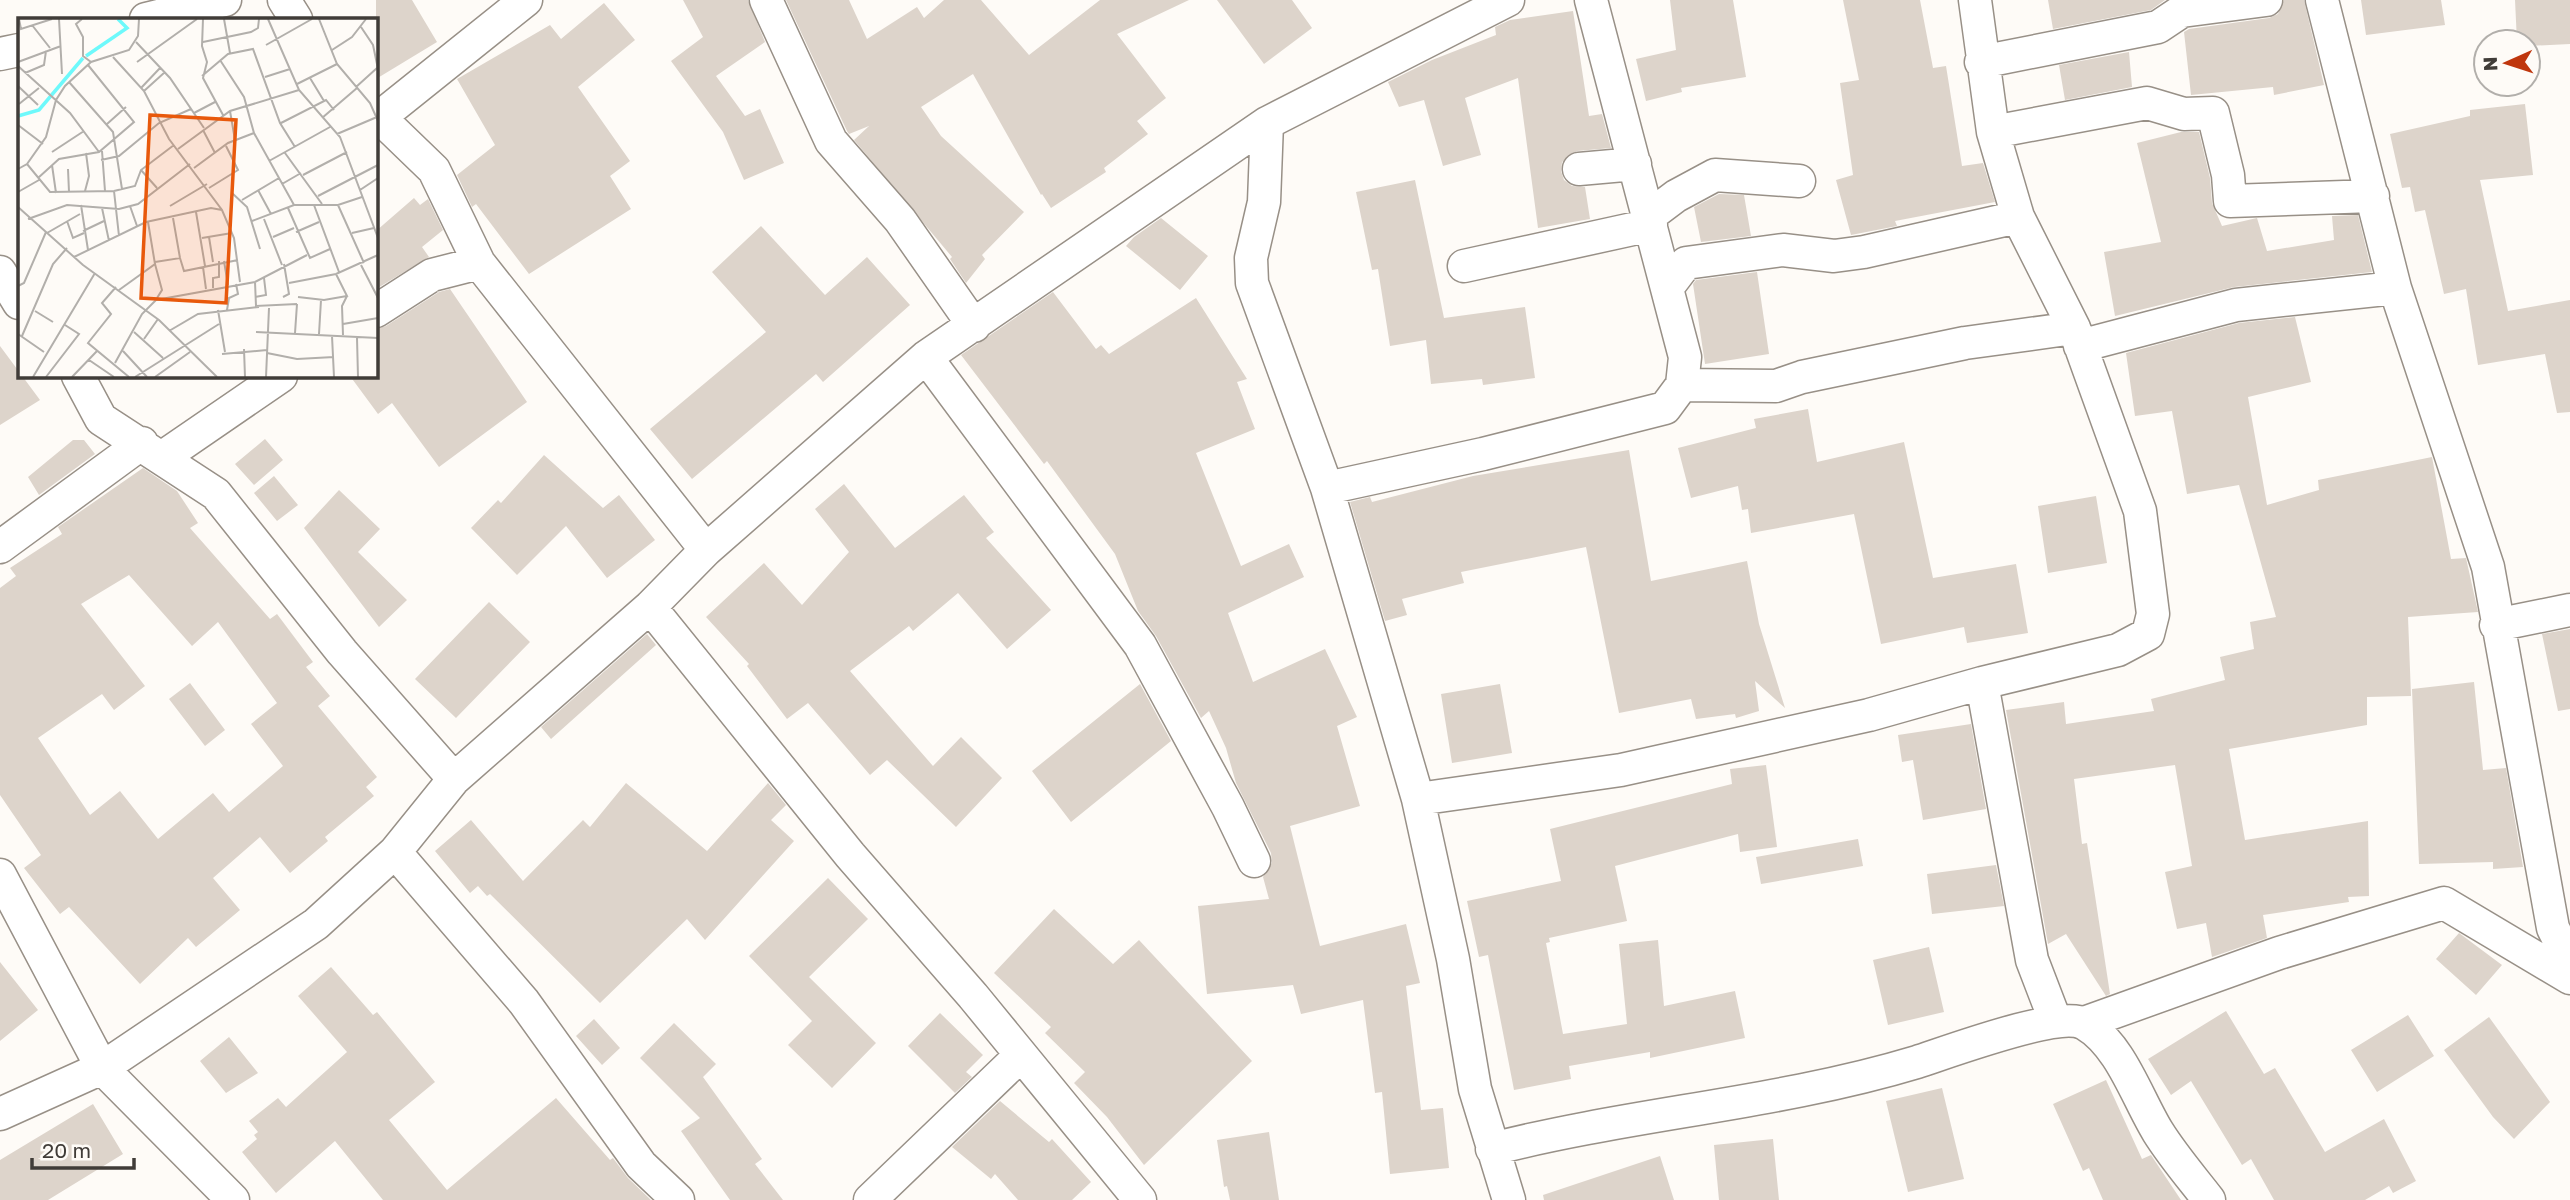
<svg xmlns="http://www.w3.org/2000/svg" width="2570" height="1200" font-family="'Golos Text',sans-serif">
<rect width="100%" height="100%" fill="#fefbf7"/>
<path fill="#ddd4cb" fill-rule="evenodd" d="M376,0H412L437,42L376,79Z
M683,0H748L765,42L716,76L745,116L760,109L784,163L744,180L723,132L671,61L703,37Z
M786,0H849L867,39L917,7L924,18L944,0H981L1029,55L1100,0H1189L1117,34L1166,98L1137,121L1148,134L1104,168L1106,172L1051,208L1042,194L1041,195L973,74L921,107L941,136L1024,212L982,255L985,259L966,283L950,259L952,257L854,140L869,126L849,134L847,131Z
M1217,0H1292L1312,28L1264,64Z
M1670,0H1733L1746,77L1681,88L1682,92L1646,101L1636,59L1676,50Z
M1843,0H1920L1933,68L1946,66L1962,166L1983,163L1995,202L1895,221L1897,226L1851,235L1836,180L1853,175L1840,83L1859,80Z
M2048,0H2165L2151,10L2053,29Z
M2284,0H2304L2324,85L2274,95L2273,87L2191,95L2184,32L2189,29L2269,18L2278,14Z
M2361,0H2441L2445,25L2366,35Z
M2515,0H2570V44L2528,46V42H2517Z
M604,3L635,40L578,87L630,161L610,176L631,209L529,274L476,204L472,207L457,175L495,145L457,79L550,25L561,39Z
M1573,11L1589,116L1602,114L1611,148L1577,151L1562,162L1561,171L1564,180L1572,186L1585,187L1590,219L1538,228L1518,78L1465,98L1481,155L1443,166L1424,100L1399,107L1388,82L1432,60L1496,35L1495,27L1510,20Z
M2129,52L2132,87L2065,100L2059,65Z
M2525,104L2533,175L2480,180L2508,311L2570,300V412L2557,413L2545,354L2478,365L2466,289L2444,294L2425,210L2415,212L2410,187L2402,188L2390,134L2470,116V110Z
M2181,132H2199L2210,178L2212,203L2222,226L2257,218L2267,251L2334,240L2332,216L2358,215L2372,272L2234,287L2115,316L2104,252L2161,242L2137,143Z
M1415,180L1444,318L1525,307L1535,378L1483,385L1482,379L1431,384L1426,340L1390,346L1378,269L1372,270L1356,192Z
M1719,194L1744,195L1751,236L1701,242L1694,207Z
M414,198L420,205L428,199L443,230L422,247L429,257L376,289V231Z
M1161,218L1208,256L1180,290L1126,246L1134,237Z
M761,226L825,295L867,257L910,305L823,382L816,374L692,479L650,429L766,332L712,272Z
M1757,272L1769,354L1705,364L1693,284L1696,280Z
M450,289L527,402L439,467L392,403L378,414L350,376H376V329L386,326L439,292Z
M1053,292L1096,349L1101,345L1109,354L1196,298L1247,379L1237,382L1255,429L1196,453L1241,566L1289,544L1304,577L1228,613L1253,682L1325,649L1357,717L1337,726L1360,806L1290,826L1320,946L1406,924L1420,983L1406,986L1421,1110L1443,1108L1449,1168L1390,1174L1382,1092L1375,1093L1363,1000L1301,1014L1293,985L1207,994L1198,906L1269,899L1263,877L1272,863L1271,853L1236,783L1226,748L1209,711L1201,718L1156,636L1138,611L1115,554L1047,461L1044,464L961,355Z
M2295,317L2311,382L2248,397L2267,505L2319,490L2318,480L2432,457L2451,559L2466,558L2478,612L2408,617L2411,696L2367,697V725L2229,749L2245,840L2368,821L2369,896L2348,897L2349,902L2263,915L2267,938L2212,957L2206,923L2177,929L2165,872L2192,866L2175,765L2074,779L2082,844L2087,843L2110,994L2106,996L2066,934L2048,944L2006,710L2064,702L2066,724L2154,711L2151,699L2225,680L2220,657L2254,649L2250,622L2276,617L2239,485L2187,494L2172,411L2135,416L2126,353L2239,323Z
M0,346L40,400L0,425Z
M1808,409L1817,462L1904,442L1933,578L2016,564L2028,633L1967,643L1964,627L1881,644L1854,514L1751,533L1748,509L1742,510L1738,486L1691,498L1678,448L1756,428L1754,419Z
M265,439L283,460L254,485L235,464Z
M73,440H84L95,454L39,495L28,477Z
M1629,450L1651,581L1747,561L1759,624L1785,708L1755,681L1759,711L1736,718L1735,714L1696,719L1691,699L1619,713L1586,547L1461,572L1464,583L1402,599L1407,615L1385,621L1350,502L1370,497L1372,502L1473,476Z
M544,455L603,508L619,495L655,540L607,578L566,526L517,575L471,528L498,500L501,503Z
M143,468L177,491L198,523L190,528L270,619L277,614L313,662L306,667L330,696L318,706L377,777L366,787L374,796L325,837L328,841L290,873L260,837L213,878L240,910L196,947L188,938L140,984L69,907L60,914L24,868L41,855L0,795V588L16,576L10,568L62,534L58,527ZM129,575L192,646L218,622L277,703L251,724L283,766L229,812L213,793L158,839L120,791L90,815L38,738L102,694L114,710L145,686L81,604Z
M274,476L298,505L277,521L254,493Z
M844,484L895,548L964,495L994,532L986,538L1051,610L1007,649L958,593L913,631L909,626L850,671L933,766L961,737L1002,778L956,827L887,760L870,775L808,703L787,719L747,666L749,664L706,617L764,563L802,605L849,552L815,509Z
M339,490L380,529L358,552L407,600L379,627L304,528Z
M2096,496L2107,563L2048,573L2038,506Z
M489,602L530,642L456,718L415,679Z
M2570,629V709L2558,711L2542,634Z
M647,634L656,645L551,739L541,727Z
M2474,682L2483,770L2506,768L2523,867L2493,869V862L2419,864L2412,689Z
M190,683L225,730L205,746L169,699Z
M1140,684L1171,741L1071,822L1032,771Z
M1500,684L1512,753L1452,763L1441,694Z
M1971,724L1986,809L1923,820L1913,760L1902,762L1898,735Z
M1766,765L1777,847L1740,852L1738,834L1615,866L1627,921L1549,938L1550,942L1546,943L1563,1034L1627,1024L1619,944L1658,940L1664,1006L1735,991L1745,1038L1650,1058V1052L1569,1066L1571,1079L1514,1090L1488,955L1479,957L1467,901L1561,881L1550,829L1732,784L1730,769Z
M626,783L707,851L768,783L786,805L771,820L794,841L705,940L687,919L600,1003L490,894L487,896L478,886L470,893L435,851L471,820L523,881L583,820L590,827Z
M1858,839L1863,866L1761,884L1756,857Z
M1996,865L2004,906L1932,914L1927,874Z
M828,878L868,919L809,977L876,1043L832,1088L788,1045L812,1021L749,956Z
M1054,909L1113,964L1139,940L1252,1061L1144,1165L1107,1117L1074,1083L1085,1072L1045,1033L1051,1027L994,973Z
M2459,933L2502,965L2476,995L2436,959Z
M1929,947L1944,1012L1888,1025L1873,960Z
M0,962L38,1010L0,1041Z
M331,967L373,1015L377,1012L435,1082L389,1120L447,1190L556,1098L610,1160L613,1158L628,1178L651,1200H383L335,1141L276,1193L242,1152L257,1139L254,1135L258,1132L249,1121L278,1098L286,1107L347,1052L298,996Z
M2226,1011L2264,1074L2275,1068L2325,1152L2384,1119L2416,1181L2393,1193L2389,1186L2365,1200H2274L2251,1159L2242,1165L2191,1081L2171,1095L2148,1059Z
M940,1013L983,1055L966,1072L972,1077L955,1093L908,1046Z
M2408,1015L2434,1056L2377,1092L2351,1050Z
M2489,1017L2550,1102L2514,1139L2493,1117L2444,1050Z
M594,1019L620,1048L602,1065L576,1036Z
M674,1023L716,1064L703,1077L762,1159L755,1164L783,1200H730L681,1131L700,1118L640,1058Z
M229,1037L258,1073L226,1093L200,1061Z
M2106,1080L2142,1159L2151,1155L2181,1200H2103L2089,1168L2083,1171L2053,1104Z
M1942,1088L1964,1179L1908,1192L1886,1101Z
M1000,1101L1049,1142L1052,1139L1091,1182L1072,1200H1018L995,1174L991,1179L952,1147Z
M93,1104L123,1154L48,1200H0V1160Z
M1269,1132L1279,1200H1230L1227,1186L1224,1187L1217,1140Z
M1773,1139L1779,1200H1719L1714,1145Z
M1660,1156L1674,1200H1544L1543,1195Z"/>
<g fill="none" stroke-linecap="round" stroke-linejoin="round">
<g stroke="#989087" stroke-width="35">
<path id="street" d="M284,0L296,19
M766,0L831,141L900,220L974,326
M1975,0L1993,132L2018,217L2074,328L2140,511L2153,614L2148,634L2118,650L1982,683L2032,960L2055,1020
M2322,0L2395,288L2488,567L2553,928L2570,963
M146,19L225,0
M0,54L19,50
M1981,62L2158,27L2182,11L2266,0
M376,114L434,170L479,263L706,550
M380,117L526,0
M1267,123L1264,202L1251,258L1252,283L1327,488L1418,799L1453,959L1475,1089L1509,1200
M1993,132L2147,103L2184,114L2213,113L2228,175L2230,201L2373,196
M1579,169L1635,164
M1648,217L1676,196L1715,175L1799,181
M1464,266L1651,225
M0,272L19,303
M1667,288L1686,263L1783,250L1834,256L1864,252L2018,217
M376,311L432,275L479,263
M2080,346L2236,305L2395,288
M926,357L1140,645L1228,807L1254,861
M78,376L101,419L216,494L342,652L454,779
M1682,385L1776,386L1802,377L1965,343L2074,328
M163,457L281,376
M1327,488L1483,454L1665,408L1682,385L1685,357L1591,0
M0,547L142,443
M650,607L850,855L973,996L1140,1200
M2496,625L2570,610
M1418,799L1621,770L1869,715L1982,683
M395,852L524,1002L641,1165L678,1200
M0,875L102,1068L233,1200
M2084,1023L2279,953L2444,903L2570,978
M0,1114L102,1068L316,924L395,852L454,779L650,607L706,550L926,357L1267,123L1508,0
M1492,1149C1632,1113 1778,1104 1917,1062C1948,1052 2060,1010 2085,1024C2121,1045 2137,1098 2158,1132C2173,1156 2192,1178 2209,1200
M870,1200L1021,1055"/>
</g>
<use href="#street" stroke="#fff" stroke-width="32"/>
</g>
<g transform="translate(18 18)">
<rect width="360" height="360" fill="#fefbf7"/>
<path fill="none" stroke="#6ef9fb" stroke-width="3.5" d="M68,38L109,10L100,1M0,98L21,92L65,40"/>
<path fill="none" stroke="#b2afab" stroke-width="2" d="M1,1L3,11L34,1M41,1L44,56M64,1L58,6L65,19V38L73,44M185,1L184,28L189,44L185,60L205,97M206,1L212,35M250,1L281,72L322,119L360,220M301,1L319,46L352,85L360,103M14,7L32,30M343,9L355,27L360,51M118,24L152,60L186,110M185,24L233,14L240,10L241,1M248,27L294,1M314,32L334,19L348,1M95,39L126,73L151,121L204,192L216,220L222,264M202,42L226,79L236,115L276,187M0,44L43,28M119,44L179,1M0,48L52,95L81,134M7,55L26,47L28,33M184,58L210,36L235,31L262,105L277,129M247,59L272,51M292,60L306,83M51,64L95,114L104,171M279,66L319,46M0,68L20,87M338,69L359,50M123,70L142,50M126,73L147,54M1,86L21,70M212,93L217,122M176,95L197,84M304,100L339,70M263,105L308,82L316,92M89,106L108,89M0,107L25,126M185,112L197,135M319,116L359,99M160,131L212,93L281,72M84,133L87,173M34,134L66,113M267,135L304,186M83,142L101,138L141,105L173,91M251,143L312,109M9,146L32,174L96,173L117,168L123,152L156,127M34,147L38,175M176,150L210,125L236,115M0,151L9,146L28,119L38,82L47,68L73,44L111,32L120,18L121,1M50,151L51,174M123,152L139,170M285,157L329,134M20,160L41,141L81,134L116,104L70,47M264,166L283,155M191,170L220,152L208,128M240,172L253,196M342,172L360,160M67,173L71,158L68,135M96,173L101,218M0,174L21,162M214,175L229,189L242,231M300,178L360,147M224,182L261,160M63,187L70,232M296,187L321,254M320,187L346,245M112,188L119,208M152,188L189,166M0,189L65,247L141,302L199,359M84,190L91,223M270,190L292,240L312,231M178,194L187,248M155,200L162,240M10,201L49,187L101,191L120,186L172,146M246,201L264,247M49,203L55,220L66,215M234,203L276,187H320L344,179M65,213L86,203M278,214L301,204M29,215L62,196M334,215L356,210M191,219L195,244M255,219L276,210M184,220L214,215M56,239L128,204L193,190L204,192M206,243L210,267M137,244L162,240L166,253L220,242M137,246L144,272L139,280M343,247L360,280M185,249L188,271M237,264L238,288L279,286M271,265L318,256L360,237M0,268L6,265L28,214M98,269L84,285L93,296L70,325L111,359M195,270V260L201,259V243M101,272L137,246L130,204M237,279L248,277L246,260M265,279L271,276L266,246M280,279L306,282L329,278L318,256M200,292L207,334M209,292L211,280L220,276L218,266M17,293L35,304M325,306L360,300M151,313L180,296L241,289M116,314L145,340M238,314L360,320M277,315L279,286M0,316L26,334M301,316L303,282M325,317L324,288L329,278M4,318L35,246L49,230M314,318L316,359M339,320L340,359M126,321L140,301M226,331L227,359M105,333L129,359M249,335L279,341L316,339M204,336L249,332M71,342L96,359M97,345L124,296L138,282L237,264L289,237M15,359L77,255M28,359L61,316L47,307M54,359L79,333M117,359L201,306M137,359L172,334M248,359L251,290"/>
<path fill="#e8590c" fill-opacity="0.15" stroke="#e8590c" stroke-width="3.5" d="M132,97L218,102L208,285L123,280Z"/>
<rect width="360" height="360" fill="none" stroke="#403c38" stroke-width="3.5"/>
</g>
<g transform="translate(2507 63) rotate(267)"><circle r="33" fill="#fefbf7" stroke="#b2afab" stroke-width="2"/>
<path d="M0-5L12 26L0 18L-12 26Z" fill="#bf360d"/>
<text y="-10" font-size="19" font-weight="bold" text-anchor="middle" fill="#403c38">N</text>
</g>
<path d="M32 1158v10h102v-10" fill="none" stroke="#403c38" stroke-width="3.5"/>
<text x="42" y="1158" font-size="21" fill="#403c38" stroke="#fefbf7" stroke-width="5" paint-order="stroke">20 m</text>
</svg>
